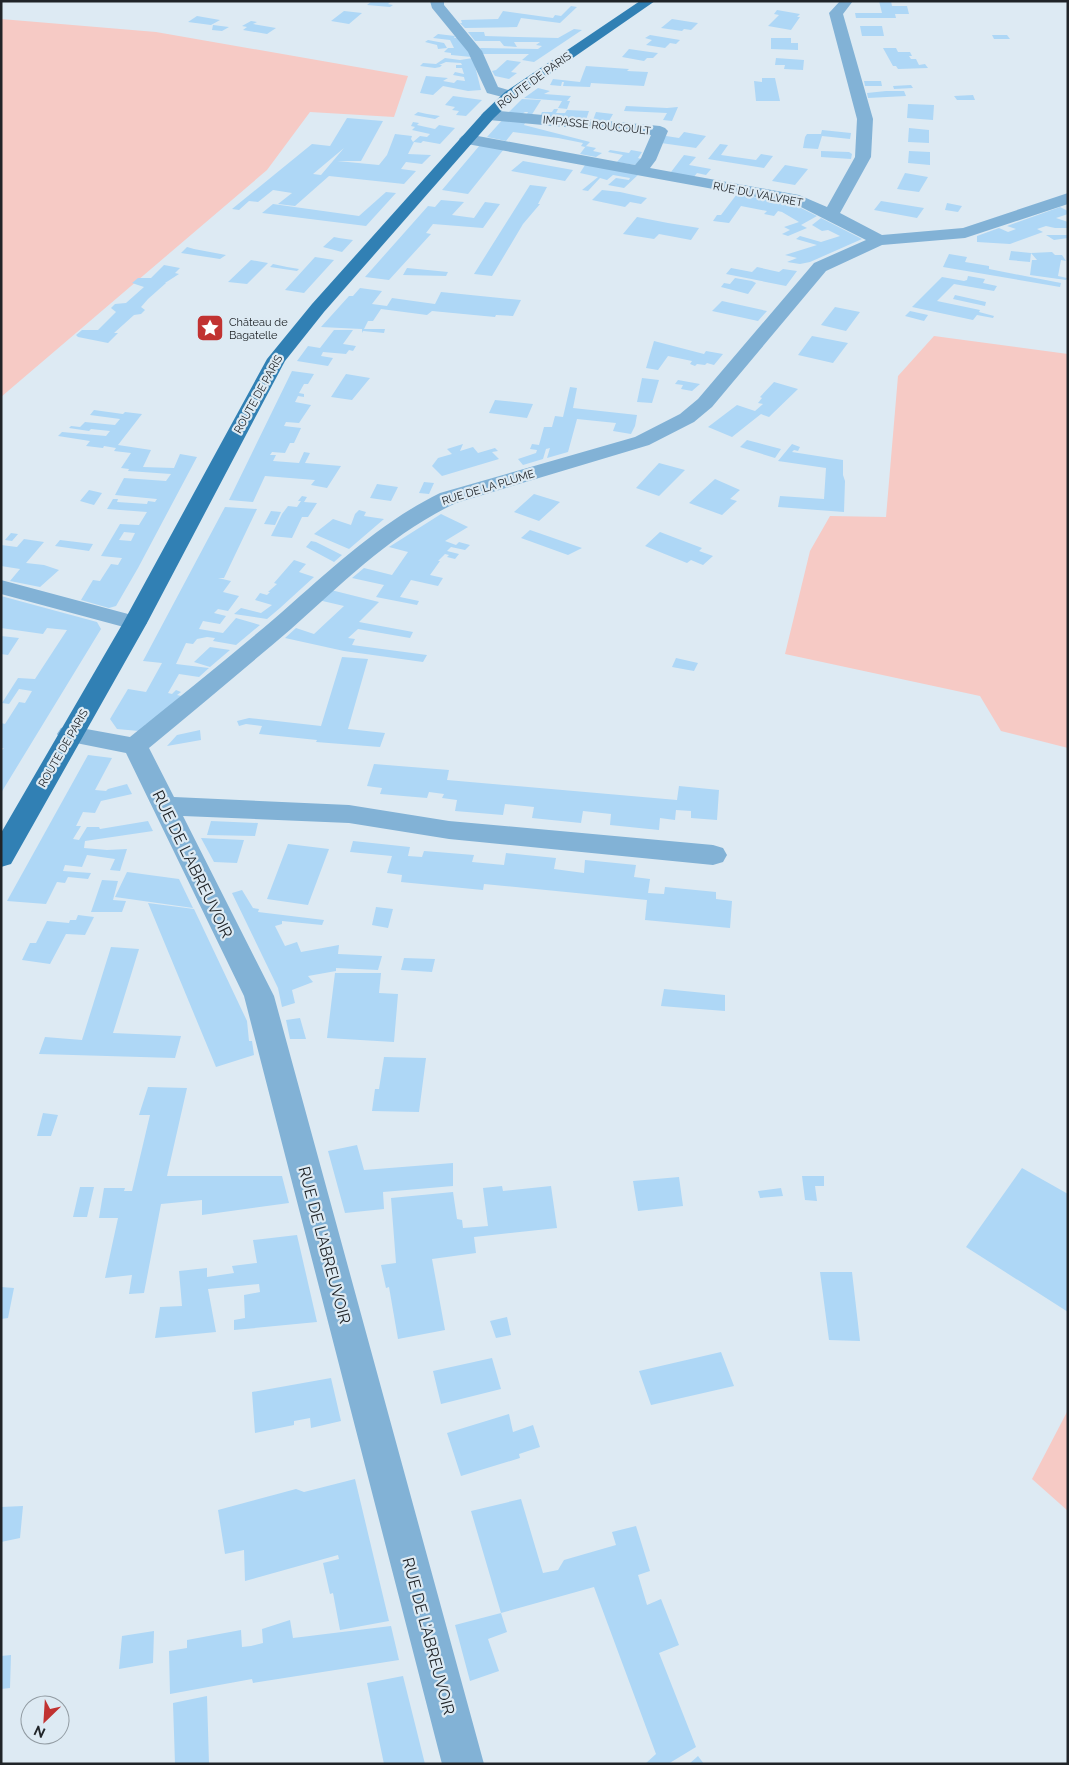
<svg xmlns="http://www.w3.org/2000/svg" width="1069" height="1765" font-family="Raleway,sans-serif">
<rect width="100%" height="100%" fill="#ddeaf3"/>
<path fill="#f6cac5" d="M1,19L156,32L408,76L394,117L310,112L267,170L1,397Z
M934,336L1068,354V748L1001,731L980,696L785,654L810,551L830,516L886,517L898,376Z
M1068,1410V1511L1032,1479Z"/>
<path fill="#aed7f6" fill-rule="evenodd" d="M372,1H392L388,4L393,5L390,7L367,5Z
M879,1H891L892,6H907L909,14H895L896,18H856L855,13H882Z
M571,6L577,7L560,23L521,18L517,27L465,28L460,23H462L461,20L498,19L503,11L553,18L555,15L561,16Z
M777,10L800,14L797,17H800L791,30L768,26L779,15L774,14Z
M344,11L362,13L349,24L331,21Z
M197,16L220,20L211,25L188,22Z
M672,19L691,22L698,23L691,30L684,29L682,31L661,28Z
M251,21L257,22L253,24L276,28L267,34L243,30L247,27L242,26Z
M213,25L229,27L222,31L212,30Z
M860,26H882L884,36H862Z
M574,29L582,30L534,62L522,60L529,54H483L480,48L538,49L542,46L536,45L540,42H514L517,47L504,46L500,41H475L468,32H484L485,36L558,38Z
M438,34L455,36L454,38L461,37L472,57L451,55V53L444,52L448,48H454L450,40L433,38Z
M650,35L680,40L676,44L670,43L665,48L646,45L652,40L645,38Z
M992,35H1007L1010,39H994Z
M771,38H791V43H798V50L771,49Z
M428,40L444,43L447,48L438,49L437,45L425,42Z
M883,48H896L898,52H910L912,56H909L911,59H916L919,65L925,64L928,68L898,69L896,66H893Z
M629,49L650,52L658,53L653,58H647L644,61L622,57Z
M445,58L460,60L473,58L481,90L468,91L443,86L433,95L420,93L426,76L448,78L443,81L454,83L457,80L465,81L464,77L453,75L455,72L464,74L462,68H456V65H462L461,63L446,62L439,65H442L440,67L435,68L420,66L423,63L436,64Z
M776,58L804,60L803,70L784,69L785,65H775Z
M507,60L521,62L511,72L517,73L509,79L495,76L492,71L496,70Z
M586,66L629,69L627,71L648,72L644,86L591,83L590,87L563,86L564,82H562L561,86L550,85L553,79L580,82Z
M762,78H775L780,101H756L754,81L762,82Z
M864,81H881L882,86H865Z
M911,85L913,88L894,89L893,86Z
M538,88L550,91L544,94L571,96L567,101H570L567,109L558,108L562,101L524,98Z
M886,91H904L906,96L868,98L867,93Z
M973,95L975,100H957L954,96Z
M453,96L482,100L466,116L456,115L459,111L452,110L455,107L445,105Z
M522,99L541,100L531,116H526L528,112H525L520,115L507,114Z
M908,104L934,105L933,120L907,118Z
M626,106L667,108L678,107L672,121L663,120L667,113L624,111Z
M554,109H558L556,113H565L567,110L589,111L586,120L540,117L542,112H552Z
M418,112L427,114L440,116L435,119L414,115Z
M596,112L613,114L609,121L593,120Z
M505,117L527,119L524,125L590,142L585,147L581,146L583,143L558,138L513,132L506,141L487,137Z
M347,118L383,121L361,161H337L379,165L387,155L395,134L412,136L411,139L413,142L420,136L427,137L430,134L412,130L415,127L411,126L413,122L419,123L417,125L435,129L439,125L455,128L440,144L423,141L421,143L414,142L408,154L431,155L422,164L406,162L401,169L416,171L404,184L329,176L295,206L278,204L292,193L273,190L258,202L249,201L239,210L232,209L312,144L330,146ZM344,148L321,175L313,174Z
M909,128L929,130V143L908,142Z
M822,130L851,133L850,139L822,136L818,149L803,148L805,137L807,134H821Z
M684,132L706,136L696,148L661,143L666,136L679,138Z
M720,144L728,145L721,155L756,160L761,154L773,156L764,168L708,159Z
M480,145L504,149L468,194L442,190Z
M586,146L596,148L593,151L602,153L596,157L580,154Z
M610,150L629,153L631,150L642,152L638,158L641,159L635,165L617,162L623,155L608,152Z
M821,151L849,152L852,154L851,159L821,157Z
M909,151L930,152V165L908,163Z
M684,155L696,157L689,165L711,169L706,175L697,173L693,178L671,172Z
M523,161L573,170L565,181L511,171Z
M585,165L639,174L624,188L608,185L616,178L629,180L630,178L613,175L607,180L600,178L588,191L582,190L598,177L580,173Z
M785,165L808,169L795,185L772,181Z
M905,173L928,177L919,192L897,189Z
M530,185L547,187L538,204H540L523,224L492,276L474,274Z
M602,190L620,192L647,198L641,204L630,202L625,207L592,200Z
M386,192L396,193L366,226L262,213L273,204L359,216Z
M737,194L788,204L789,202L817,216L801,225L807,228L788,236L782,234L790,230L784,227L799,222L782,212L778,211L774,216L764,214L767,211L741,206L729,223L713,221L717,215H721Z
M441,200L464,202L452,215L474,218L485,202L500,204L483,228L433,224L426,233L431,234L389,280L365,277L428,206L435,207Z
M881,201L924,208L917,218L874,210Z
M947,203L962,206L958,212L945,210Z
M1060,207L1068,211V214L1056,218L1068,222V228H1055L1046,226L1037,229L1043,232L1010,244L977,242V236L999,228L1008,232L1016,229L1007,226Z
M637,217L668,223L699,228L691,240L659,234L654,239L623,234Z
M821,218L862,239L810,262L800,264L787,262L797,258L785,255L817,245L796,239L800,236L821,242L840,236L828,230L822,231L812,225Z
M1046,235H1068V238L1054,240Z
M334,237L339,238L353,240L342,252L323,247Z
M187,247L194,249L226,255L220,259L181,253Z
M1011,251L1031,253L1030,262L1009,260Z
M1052,252L1055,255H1062L1066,261L1061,260L1058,276L1067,278L1066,280L1030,275L1032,260H1037L1031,253Z
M949,254L967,257L965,262L989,266V269L1061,283L1060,287L943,267Z
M315,257L334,260L304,293L285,290Z
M251,260L268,263L247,284L228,282Z
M273,264L287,267L299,269L297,271L270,267Z
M164,265L180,268L175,273L179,274L165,283H166L148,299L141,307L145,310L141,314L134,315L114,333H118L108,343L78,337L76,335L82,330H98L116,312L111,308L115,304L126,303L144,287L132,283L138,278H151Z
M757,267L779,272L783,269L797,271L786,286L726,274L731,268L752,272Z
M407,268L448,272L446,276L403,275Z
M968,276L985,279L983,283L997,286L994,291L954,284L937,301L980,310L979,312L994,316L993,318L977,315L973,320L912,307L942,277L964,281L967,280Z
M735,278L752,281L756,283L748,294L721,287L724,283L730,284Z
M360,288L382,291L372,304L387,306L392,298L435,304L441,292L521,300L513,316L496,315L495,317L432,311L427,315L381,309L373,321H368L364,329H385L384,333L363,331L362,333V329L321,327L349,296H353Z
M955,295L986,302L985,306L953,299Z
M722,301L767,311L758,321L712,311Z
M835,307L860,312L846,331L821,325Z
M910,311L928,315L924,321L905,316Z
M334,330H353L343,344L356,346L353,351L349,350L346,354L323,352L321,356L333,358L328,366L297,361L308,346L320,348Z
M812,336L848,343L833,363L798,355Z
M654,341L704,354L706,351L723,354L714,365L707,363L705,365L697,364L695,366L690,364L692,361L668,356L658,370L646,368Z
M292,371L314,374L308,384H304L299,393L304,394V397L298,396L295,402L311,405L299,423L286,422L284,426L301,428L294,443H290L285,453L272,452L270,455H276L273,461L299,463L304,452L310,453L305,463L341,466L327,488L311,485L315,480L265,476L253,502L229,500Z
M346,374L370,378L352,400L331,397Z
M642,378L659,380L652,403L637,402Z
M678,380L700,384L692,391L681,389L683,385L675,384Z
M774,382L798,389L769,417L761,414L732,437L708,427L737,405L755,411L763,404L758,403L762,398L760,397Z
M570,387L577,388L573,408L637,415L635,426L631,434L613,431L616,423L577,419L568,452L547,458L550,448L546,449L543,459L523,465L518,459L536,453L537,450L530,449L532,444L539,445L544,427H552L555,416L563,417Z
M495,400L533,404L527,418L489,413Z
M94,410L123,414L125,412L142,414L118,445L151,450L143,467L174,468L180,454L197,457L138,568L116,606L109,608L81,600L93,580L100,581L111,564L118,565L122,558L101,556L120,524L139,525L147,512L107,509L113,499H118L117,502L147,504L148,501L155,502L157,499L115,495L124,478L166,481L171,474L128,471L129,469L121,468L131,453L114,451L116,448L104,446L103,448L86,446L90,441L58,436L62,432L106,436L110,431L91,429L89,431L69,428L71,426L80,427L85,422L115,425L120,419L90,415ZM124,532L135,533L131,541L119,540Z
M747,440L781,449L775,458L740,447Z
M463,444L460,451L473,447L478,453L495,448L498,451L492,452L499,459L442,476L432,466L438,458L452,454L447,449Z
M792,444L800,447L798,451L794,450L792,452L843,460V475L845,481L844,512L778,507L780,496L824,499L826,468L778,461Z
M659,463L685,470L659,496L636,488Z
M715,479L740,490L730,499L737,501L722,515L689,503Z
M424,482L434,483L429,494L419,493Z
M377,484L398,487L391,501L370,498Z
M89,490L102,493L94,505L80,501Z
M534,494L560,502L539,521L514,512Z
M302,496L307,497L304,502L317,503L308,517H302L292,538L271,536L282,514L288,506L297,507L301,501H298Z
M225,507L257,509L224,578H218L231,581L223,592L239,596L228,611L218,609L214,613L226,616L220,624L203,621L199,629L223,633L236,618L260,625L236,645L213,641L215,638L207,637L197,639L193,644L186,643L176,664L209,668L199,677L179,674L168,693L172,694L176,690L181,692L177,695L181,696L149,724H146L143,729L139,731L117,729L110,719L128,689L146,692L162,663L143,661Z
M359,510L366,512L364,516L384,519L349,549L314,534L333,519L351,525L355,514Z
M271,511L281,512L275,525L264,524Z
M441,514L468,527L445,541L456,545L459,542L470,545L465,550L451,547L447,551L459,554L455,559L447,557L449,555L445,554L438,561H440L430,575L443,578L438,586L411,580L400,597L419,601L417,605L376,597L384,585L352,578L364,568L392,575L408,552L389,547Z
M530,530L582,548L568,555L521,538Z
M660,532L702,548L699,551L713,556L703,565L691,560L687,563L645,546Z
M11,533L18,534L12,541L5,540Z
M24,539L44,542L26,563L44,565L59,570L40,587L10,581L20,569L1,566V545L17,547Z
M60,540L93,544L89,551L55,546Z
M311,541L316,542L342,555L334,562L306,547Z
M294,560L306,564L299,572L314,577L280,608L267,619L234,614L241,608L261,613L272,605L255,600L260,593L267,595L270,592H268L277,584L274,583Z
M327,589L379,602L359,622L413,632L410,638L358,629L348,638L355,639L352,645L427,655L423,662L344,651L285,638L296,628L314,634L344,606L314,599Z
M1,596L97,622L101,629L1,793V751L4,748H1V723L5,724L19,702L25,703L32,691L19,689L9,704L2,703L18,678L35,679L67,630L47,628L43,634L1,628Z
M1,636L19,638L8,655L1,654Z
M210,647L230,650L210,667L194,662Z
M342,657L368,659L348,729L385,733L380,747L316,742L317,740L259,734L262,726L246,724L239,726L237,721L249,718L321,726Z
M676,658L698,663L694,671L672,667Z
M200,730L201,740L167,746L177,735Z
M88,755L112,758L95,790L106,791L108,789L127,784L132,794L101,801L95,813L83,812L76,826H81L73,839L79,840L87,827H99L100,829L148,821L153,831L85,841L84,848L107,850L127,849L120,871L110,870L115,859L87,855L82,867L65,865L63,871L91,873L88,879L68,877L65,883L57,882L46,904L7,901Z
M374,764L449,770L447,780L677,800L679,786L719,790L717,820L691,818V811L676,810L675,820L660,818L659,830L610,825L611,814L583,811L581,823L532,818L534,807L505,804L503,815L455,811L457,800L442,798L444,794L429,792L427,798L380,794L382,788L367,786Z
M211,821L258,823L255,836L207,835Z
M201,838L244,840L237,863L214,862Z
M353,841L410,847L408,856L422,857L424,851L474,855L472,862L504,865L506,853L556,858L554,869L584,873L585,860L636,865L634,877L650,879L648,893L664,894L665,887L716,892V899L732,901L730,928L645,920L647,900L484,884L483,890L401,882L402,875L387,873L392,856L350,852Z
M288,844L329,849L308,905L267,899Z
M127,872L179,879L193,908L115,897Z
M102,880L118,881L113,900L126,901L122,912H91Z
M242,890L253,908L259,909L258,912L324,920L322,925L282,921V924L275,926L285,946L297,942L301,952L339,945L338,954L382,956L378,970L336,968V971L308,976L313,982L292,990L295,1003L282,1007L278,988L232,893Z
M148,903L194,909L247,1021L249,1041H252L254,1055L216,1067Z
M376,907L393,909L388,928L372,925Z
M78,915L94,917L85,935L66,934L50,964L22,960L30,943H36L47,921L69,923L70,920H76Z
M111,947L139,949L113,1033L181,1036L175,1058L39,1054L45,1037L82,1040Z
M404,958L435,959L432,972L401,970Z
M335,973H381L379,993L398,994L394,1042L327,1038Z
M664,989L725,995V1011L661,1006Z
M300,1018L306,1039H290L286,1020Z
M384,1057L426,1058L419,1112L372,1111L375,1089H379Z
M148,1087L187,1088L167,1176H282L289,1203L202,1215V1200L161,1204L144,1293L129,1294L132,1275L105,1278L118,1218H99L104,1188H125L124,1191H132L150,1115H139Z
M43,1113L58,1115L51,1136H37Z
M357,1145L364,1170L453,1163V1186L383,1192L384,1209L345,1213L328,1151Z
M1022,1168L1068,1194V1312L966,1247Z
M802,1176H824V1186H815L817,1201L805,1200Z
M679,1177L683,1206L638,1211L633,1181Z
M502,1186L503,1191L551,1186L557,1228L474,1237L476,1253L432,1259L445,1330L398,1339L389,1287L386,1288L381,1265L396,1263L391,1198L453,1192L457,1219L462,1220L463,1228L488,1226L483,1188Z
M80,1187H94L87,1217H73Z
M781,1188L783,1196L760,1198L758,1191Z
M297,1235L317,1322L234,1330V1320L245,1318L244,1295L260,1292L259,1284L208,1289L216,1332L155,1338L160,1307L182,1306L179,1271L207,1268V1277L234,1273L232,1266L257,1263L253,1240Z
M820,1272H852L860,1341L829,1340Z
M1,1287L14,1288L8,1318L1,1319Z
M507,1317L511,1335L496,1338L490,1321Z
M721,1352L734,1386L651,1405L639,1371Z
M492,1358L501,1389L441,1404L433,1371Z
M331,1378L341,1421L311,1428L310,1418L294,1421V1425L255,1433L252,1392Z
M509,1414L513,1432L533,1425L540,1447L519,1454L520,1458L461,1476L447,1433Z
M355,1479L389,1621L340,1630L333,1593L330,1594L323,1563L339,1559L338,1555L245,1581L244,1550L225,1554L218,1510L296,1489L304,1492Z
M521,1499L543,1573L558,1570L564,1560L616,1545L612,1532L636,1526L650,1571L638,1575L647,1605L661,1599L679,1645L659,1653L696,1747L668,1764H645L656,1754L594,1587L501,1613L507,1632L488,1639L499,1671L470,1681L455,1625L501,1613L471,1511Z
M23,1506L20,1538L1,1542V1507Z
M290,1620L293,1638L391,1626L399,1660L253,1683L252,1679L170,1694L169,1651L187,1648V1640L241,1630L242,1647L251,1646L263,1643L262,1629Z
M154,1631L153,1663L119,1669L122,1636Z
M11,1655L10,1688L1,1689V1656Z
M403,1676L425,1764H384L367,1683Z
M207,1696L209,1764H175L173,1703Z
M698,1756L704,1764H689Z"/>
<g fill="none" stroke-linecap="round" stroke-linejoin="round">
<path fill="#82b2d6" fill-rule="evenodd" d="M430,1H444V5L482,51L498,87L515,92L517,95L515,98L510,99L487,93L468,52L432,8Z
M840,1H853L843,14L873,119L871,157L840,213L882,235L963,228L1068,193V204L965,238L882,245L826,271L712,407L694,422L649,445L456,503C392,533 343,583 291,629C244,669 196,709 149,748L174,797L349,805L449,821L713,845L723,848L727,855L723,862L713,865L449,839L349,823L183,816L274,996L484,1764H442L244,996L126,753L61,740L57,734L61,728L70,726L130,737C178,698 227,659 274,619C327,573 377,524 440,493L635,437L680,414L698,399L814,263L866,240L795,204L467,144L462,142L459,139L462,136L467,134L635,165L641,158L651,135L489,120L484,118L481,115L484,112L489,110L660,126L665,128L668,131L656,160L650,168L799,195L827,207L855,157L857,119L829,13Z
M1,580L143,618L147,623L143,628L135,630L1,594Z"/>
<path fill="#3180b4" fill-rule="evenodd" d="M640,1H655L515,98L494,118L324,312L285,361L147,623L11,864L1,867V833L123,623L267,359L312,304L484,112L505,92Z"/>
</g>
<defs>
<g id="sight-square" transform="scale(1.4375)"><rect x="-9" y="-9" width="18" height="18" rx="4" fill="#c13231" stroke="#ddeaf3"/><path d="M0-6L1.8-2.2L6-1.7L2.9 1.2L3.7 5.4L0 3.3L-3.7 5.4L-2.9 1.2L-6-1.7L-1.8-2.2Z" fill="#fff"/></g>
</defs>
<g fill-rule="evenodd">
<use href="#sight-square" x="210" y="328"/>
</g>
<g text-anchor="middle" stroke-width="4.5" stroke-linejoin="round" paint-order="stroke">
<g font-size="11" fill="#202428" stroke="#ddeaf3">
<text transform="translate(534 80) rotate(-36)" y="4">ROUTE DE PARIS</text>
<text transform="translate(597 125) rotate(6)" y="4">IMPASSE ROUCOULT</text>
<text transform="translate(758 194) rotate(11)" y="4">RUE DU VALVRET</text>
<text transform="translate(258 394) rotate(-61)" y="4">ROUTE DE PARIS</text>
<text transform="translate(488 487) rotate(-17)" y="4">RUE DE LA PLUME</text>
<text transform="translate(63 748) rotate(-60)" y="4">ROUTE DE PARIS</text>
</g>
<g font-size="11" fill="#202428" stroke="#ddeaf3" text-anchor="start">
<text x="229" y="326">Château de<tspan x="229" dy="13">Bagatelle</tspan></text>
</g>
<g font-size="16" fill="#202428" stroke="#ddeaf3">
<text transform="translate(193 864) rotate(64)" y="6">RUE DE L'ABREUVOIR</text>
<text transform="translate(325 1245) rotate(75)" y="6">RUE DE L'ABREUVOIR</text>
<text transform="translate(429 1636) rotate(75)" y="6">RUE DE L'ABREUVOIR</text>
</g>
</g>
<rect width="1069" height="1765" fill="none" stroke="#202428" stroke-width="5"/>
<g transform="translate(45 1720) rotate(205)"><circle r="24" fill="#ddeaf3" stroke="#919ba2"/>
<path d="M0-4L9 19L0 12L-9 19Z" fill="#c13231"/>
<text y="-8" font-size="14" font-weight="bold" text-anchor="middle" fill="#202428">N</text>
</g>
</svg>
